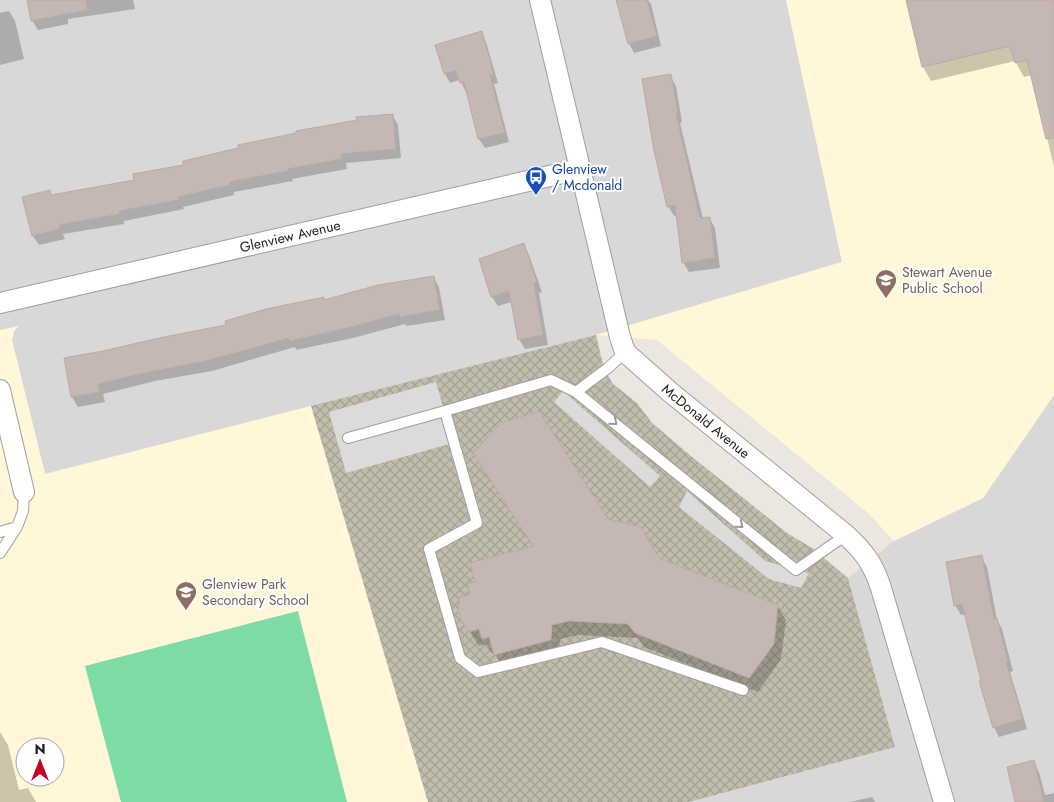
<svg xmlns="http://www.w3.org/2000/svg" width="1054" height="802" font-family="Jost,sans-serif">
<defs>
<pattern id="construction-cross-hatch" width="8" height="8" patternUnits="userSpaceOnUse" patternTransform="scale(1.25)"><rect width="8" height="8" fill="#c1bdac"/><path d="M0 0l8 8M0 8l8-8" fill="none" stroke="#a5a293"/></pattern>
</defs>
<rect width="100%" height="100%" fill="#ece6e0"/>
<path fill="#d9d8d8" d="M0,0H786L842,262L596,335L45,474L12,340L14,331L18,326L0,330Z
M1054,395V802H689L895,747L848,578L894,541L983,498Z"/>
<path fill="#fff7d7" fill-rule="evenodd" d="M786,0H1054V395L983,498L894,541L868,513L657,340L596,335L842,262Z
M19,326L14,331L12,340L45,474L311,406L428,802H0V330ZM25,747H55V777H25Z"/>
<path fill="url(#construction-cross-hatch)" d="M596,335L604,369L613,384L637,403L652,423L691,456L787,533L812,548L848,578L895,747L689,802H428L311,406Z"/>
<path fill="#7ddca6" d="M298,611L347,802H121L85,666Z"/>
<path fill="#dbdbdb" d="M436,382L453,443L346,473L329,412Z
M563,391L660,476L650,487L554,402Z
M687,491L765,561L809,573L801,588L769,579L679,507Z"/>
<path fill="#0003" d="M29,0H133L135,9L68,19V24L38,30L32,20Z
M624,0H648L651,4L661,46L634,53L629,43Z
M907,0H1054V167L1032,75L1024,77L1015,61L931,81L923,67Z
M9,11L15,21L24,59L0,65V13Z
M481,33L486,42L498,83L494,84L509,142L485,148L479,139L468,92H466L460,80L450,83L445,74L437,46Z
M670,76L676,86L682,122L680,123L703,219H710L715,228L720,268L689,272L683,262L677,215L674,216L668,206Z
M392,115L398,125L401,158L346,163L347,169L292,179L293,181L234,192V195L183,207L184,209L124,221V224L63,234L65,239L39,245L33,236L24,198L50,192L52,196L136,181L185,166Z
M524,245L529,255L542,292L539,293L548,345L525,349L519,339L512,302L498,306L492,297L480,260Z
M434,278L439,287L445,320L407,326L405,324L353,338L296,350L295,347L212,371L155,381L103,394L105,402L78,407L72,397L65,359L228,326L323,299L325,301Z
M607,520L658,559L777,606L786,620L781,659L758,692L644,647L638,638L578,635L560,639L559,655L504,669L495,653H492L486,644L479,646L462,620L476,583L534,547Z
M981,557L987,567L997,620L1002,629L1013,671L1010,672L1027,729L999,737L994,727L966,614L961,615L955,605Z
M0,732L8,745L19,790L28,788L36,802H0Z
M1034,762L1039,772L1045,795L1054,793V802H1017Z
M872,797L875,802H850Z"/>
<path fill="#c4b7b4" stroke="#bea9a3" d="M27,0H86L87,10L31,21Z
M616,0H647L657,36L628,44Z
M906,0H1054V138L1046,139L1027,60L1015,63L1010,46L922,67Z
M482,31L494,74L490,75L505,133L478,139L464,82L460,83L456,71L444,74L435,45Z
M671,74L678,113H676L700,218L710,217L715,258L682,263L675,205L667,207L654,151L642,79Z
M393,114L396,149L341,154L342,159L288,169V171L229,182L230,185L178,197L179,200L119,211L120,214L59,225L60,229L32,236L22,197L50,190L51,195L134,180L133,174L183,165V161L238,148V145L296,133V131L357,120L356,117Z
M524,243L537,282L534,283L543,335L518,340L509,291L491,297L479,259Z
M434,276L440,310L400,317L399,314L348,328L290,341L289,338L206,361L149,372L98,384L100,392L71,397L64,358L103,351L159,338L226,325L225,321L266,309L324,297V300L378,285Z
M539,411L608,519L641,527L659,558L778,605L774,644L749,678L635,633L628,624L569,621L552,625L551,640L494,655L489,637L482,639L479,629L469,632L461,620L458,611L460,597L470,594L467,584L475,582L470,563L533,546L473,453L501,423Z
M982,555L994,619L997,618L1008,661L1006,662L1023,719L993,728L979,681H981L962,604L954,606L946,562Z
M1034,760L1044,802H1015L1007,767Z"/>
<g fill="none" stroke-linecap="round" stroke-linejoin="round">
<g stroke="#9f9f9f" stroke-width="12">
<path id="service" d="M576,392L608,368L625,352
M445,411L477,523L429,549L460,658L478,672L602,642L743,690
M348,438L445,411L551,380L576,392L796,570L846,535
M0,532L17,527
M0,553L17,527L23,511L24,492"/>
</g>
<g stroke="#9f9f9f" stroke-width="22">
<path id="minor" d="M540,0L620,337L625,352L670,392L846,535C864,552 873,563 881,588L944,802
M0,303L580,169
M0,390L24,492"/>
</g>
<use href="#service" stroke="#fff" stroke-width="10"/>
<use href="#minor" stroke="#fff" stroke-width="20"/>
</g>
<defs><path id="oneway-chevron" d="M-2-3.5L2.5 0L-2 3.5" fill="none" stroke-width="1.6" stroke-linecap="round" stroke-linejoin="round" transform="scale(1.25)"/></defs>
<g stroke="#989898">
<use href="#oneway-chevron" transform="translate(614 422) rotate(39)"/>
<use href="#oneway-chevron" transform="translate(740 525) rotate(39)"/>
</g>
<defs>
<g id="bus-pin" transform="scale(1.125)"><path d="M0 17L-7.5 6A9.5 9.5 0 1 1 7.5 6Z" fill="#1a4fb4" stroke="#fff"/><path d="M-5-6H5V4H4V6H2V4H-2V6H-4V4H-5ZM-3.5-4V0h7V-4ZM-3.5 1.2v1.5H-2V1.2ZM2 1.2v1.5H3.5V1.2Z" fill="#fff"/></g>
<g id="school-pin" transform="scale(1.125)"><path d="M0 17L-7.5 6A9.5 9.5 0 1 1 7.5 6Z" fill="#8d6e63" stroke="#fff"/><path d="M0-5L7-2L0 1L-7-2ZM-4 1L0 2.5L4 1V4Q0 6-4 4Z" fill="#fff"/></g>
</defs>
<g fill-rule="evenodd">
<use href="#bus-pin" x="536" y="177"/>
<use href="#school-pin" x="886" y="280"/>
<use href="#school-pin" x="186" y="592"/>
</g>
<g text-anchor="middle" stroke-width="4" stroke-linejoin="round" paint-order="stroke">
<g font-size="14" fill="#164399" stroke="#fff" text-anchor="start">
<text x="552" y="174">Glenview<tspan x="552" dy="16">/ Mcdonald</tspan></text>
</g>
<g font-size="14" fill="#1b1b1b" stroke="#fff">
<text transform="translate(290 236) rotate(-13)" y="5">Glenview Avenue</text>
<text transform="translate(706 421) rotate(39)" y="5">McDonald Avenue</text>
</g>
<g font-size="14" fill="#785e54" stroke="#fff" text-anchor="start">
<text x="902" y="277">Stewart Avenue<tspan x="902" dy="16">Public School</tspan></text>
<text x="202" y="589">Glenview Park<tspan x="202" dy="16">Secondary School</tspan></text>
</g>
</g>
<g transform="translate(40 762)"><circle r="24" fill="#ffffff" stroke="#a4a4a4"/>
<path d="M0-4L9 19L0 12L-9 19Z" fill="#c40226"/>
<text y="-8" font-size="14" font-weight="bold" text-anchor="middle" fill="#1b1b1b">N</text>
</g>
</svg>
